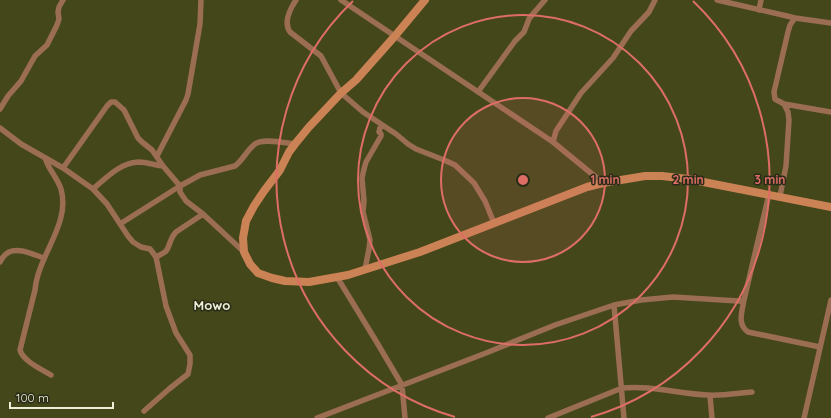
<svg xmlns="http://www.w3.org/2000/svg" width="831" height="418" font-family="Quicksand,sans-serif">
<rect width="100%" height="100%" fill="#44471a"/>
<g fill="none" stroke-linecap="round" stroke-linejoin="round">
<path stroke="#9b6d52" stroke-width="5.5" d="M296,0C290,9 283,22 290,32L321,56L341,93L363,112L396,134L408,144L416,149L444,160L455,165L474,183L485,201L494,223
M341,0L553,142L603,183
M717,0L787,16L795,18L831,23
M759,10L761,0
M795,18L790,25L788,32L774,92L775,99L784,104L831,112
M478,92L515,41L524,32L529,19L532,15L545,0
M0,109L8,96L21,81L35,56L47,45L57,25L59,19L58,12L59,7L63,0
M0,128L21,144L63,168L93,189L107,204L128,236L133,242L141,247L150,249L156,257L166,306L176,333L190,355V364L188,374L169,389L144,411
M553,142L556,131L581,93L613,58L631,31L649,12L655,0
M157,156L186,100L188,94L200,24L201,0
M45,158C47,163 49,168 52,172C55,177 59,183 61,189C71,224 38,255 35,290L20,350C23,361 41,369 51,375
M63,168L107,106L111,102H115L124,110L138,138L142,142L152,150L163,166L180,186V192L186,201L203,214L244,252
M93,189C106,178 120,163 138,162C146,162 155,165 163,166
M780,196L786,166L789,120L788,112L784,104
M120,224L180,186L200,175L235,166C243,160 247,150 255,144C263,138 285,143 295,144
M156,257C158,256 162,254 165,252C170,248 169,239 176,232L203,214
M0,262C2,258 5,254 9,252C19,247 34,255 44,258
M365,269L369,249L370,240L363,212L364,201L362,178L364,169L366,162L381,136V134L379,132L381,124
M337,277L376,341L402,385L405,418
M744,300C742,312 737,324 748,332L820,347
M614,305L624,418
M710,396L712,418
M317,418L486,353L555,325L614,305L641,300L673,297L738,301L744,300L769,194
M548,418L622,388C651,385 679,394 708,395C721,396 739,393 752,392
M804,418L831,300"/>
<path stroke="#cb8356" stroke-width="8" d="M425,0L395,36L356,80L341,93L309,127L295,144L289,152L280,170L264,191L254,206L246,221L243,238L244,252L250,264L258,273L272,278L285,281L309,282L348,275L420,252L587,187L603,183L645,176H662L688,179L831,207"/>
</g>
<circle cx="523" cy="180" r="82" fill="#de6e65" fill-opacity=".12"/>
<g fill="none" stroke="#de6e65" stroke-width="2">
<circle cx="523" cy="180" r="82"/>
<circle cx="523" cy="180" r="165"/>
<path d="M455 417A247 247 0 0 1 353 1M693 1A247 247 0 0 1 591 417"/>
</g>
<g text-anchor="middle" stroke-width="3" stroke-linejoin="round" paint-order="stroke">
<g font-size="13" font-weight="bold" fill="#edf0d7" stroke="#2a2c18">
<text x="212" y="310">Mowo</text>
</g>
</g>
<circle cx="523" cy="180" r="6" fill="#de6e65" stroke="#2a2c18" stroke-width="2"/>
<g font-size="12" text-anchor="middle" font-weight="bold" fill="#de6e65" stroke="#2a2c18" stroke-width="3" stroke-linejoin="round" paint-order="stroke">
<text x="605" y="184">1 min</text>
<text x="688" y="184">2 min</text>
<text x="770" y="184">3 min</text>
</g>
<path d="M10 402v6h103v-6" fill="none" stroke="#edf0d7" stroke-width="2"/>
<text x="16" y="402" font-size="12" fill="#edf0d7" stroke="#2a2c18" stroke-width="3" paint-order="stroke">100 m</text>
</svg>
